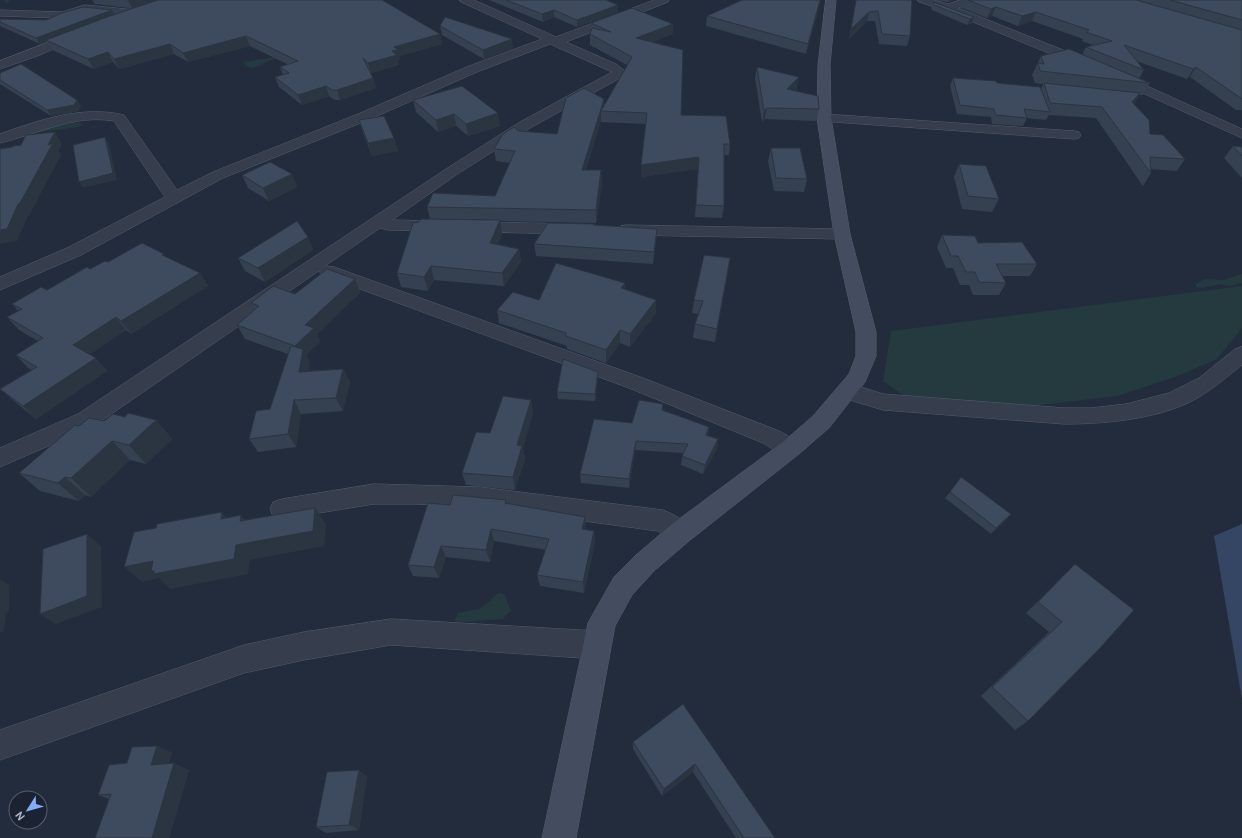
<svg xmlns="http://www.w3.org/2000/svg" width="1242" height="838" font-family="Cabin,sans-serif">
<rect width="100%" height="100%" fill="#222c3d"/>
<path fill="#243a3e" d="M276,57H278L253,68L248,67L243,62Z
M73,123H80L83,125L78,127L34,133L39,129Z
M1242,274V283L1230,286L1220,284L1203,288L1196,287V284L1205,279L1223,280Z
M1242,286V328L1217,359L1175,377L1117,396L1023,407L907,398L883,381L891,331Z
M498,593L504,594L511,610L503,619L462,622L454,621L458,613L479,609L490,601Z"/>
<path fill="#354665" d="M1242,524V699L1214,536Z"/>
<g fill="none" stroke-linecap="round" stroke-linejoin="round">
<g stroke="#545c6b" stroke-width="1">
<path id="minor" d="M460,0H474L556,37L654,0H669L668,2L566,42L616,64L625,71L622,77L530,128L456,175L392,220L574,224L580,225L582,229L580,233L574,234L388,230L380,228L325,266L334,267L643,378L779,431L799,442L802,448L799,454C785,459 775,450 763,443L629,388L322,275L319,271L320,270L94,426L0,467V448L78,414L446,169L520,122L612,72L550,44L477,72L368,120L223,178L81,255L0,290V277L69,247L165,197L114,121C74,114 38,134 0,143V134C39,120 83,105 124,115L177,190L213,172L358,114L469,66L542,39L461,2Z
M918,0H934L948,4L960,0H975L974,2L958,8L1088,60L1090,63L1088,66H1080L944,10L919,2Z
M85,5L136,10L141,13L136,16L86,11L62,18L0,16V10L62,12Z
M78,31L82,32L84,34L82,36L40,55L0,69V61Z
M1118,73L1242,129V138L1114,80L1112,77L1114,74Z
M824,114L1074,131L1079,132L1081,135L1079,138L1074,139L819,121L817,118L819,115Z
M627,225L842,229L848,230L850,234L848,238L842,239L627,235L621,234L619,230L621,226Z
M1242,347V365C1223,380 1204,397 1181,406C1146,420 1102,424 1064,424L883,410L840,397L837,391L840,385L848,383L883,394L1064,408H1091L1126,404L1169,393L1199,378L1235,349Z
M374,484L480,487L663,510C675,515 687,521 693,533L689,541C674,546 669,539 658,531L480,507L415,504H374L282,519L273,516L270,509L273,502L282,499Z
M391,619L597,631L607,635L611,645L607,655L597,659L391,645L304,660L244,673L0,760V730L244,645L304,632Z"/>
</g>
<g stroke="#545c6b" stroke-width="1">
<path id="secondary" d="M826,0H836L830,65L831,118L850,234L876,332V356L865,382L829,428L799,454L689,541L654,571L632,595L615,626L576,838H542L588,623L614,577L636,555L671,525L783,442L813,416L849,374L856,356V332L834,234L817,118L818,65Z"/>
</g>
<use href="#minor" fill="#363e4d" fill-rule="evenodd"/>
<use href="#secondary" fill="#444d60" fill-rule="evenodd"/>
</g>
<path fill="#354050" d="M92,0H382L440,34L442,44L399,56L400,60H398L399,65L371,73L369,71L373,78L376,88L340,100H335L329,96L302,105L279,87L275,77L283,75L280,67L287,64L250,46L188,62L174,54L119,69L113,62L94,69L52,50L47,42L40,44L0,26V19L46,20L112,10L114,15L132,9L128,8L95,4Z
M489,0H606L618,12L577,27L554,17L543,22Z
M742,0H821L806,54L706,26L707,16Z
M856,0H912L910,36L907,46L879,44L875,21H867L849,39Z
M936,0H955L948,2Z
M965,0H1242V110H1236L1190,77L1187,79L1136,61L1144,70L1139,79L1150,83L1143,95H1139L1134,104L1150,134L1185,159L1177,171L1150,169L1151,173L1143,186L1096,118L1049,115L1046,120L1027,118L1023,126L992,124L991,117L957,114L950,86L953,78L1041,89L1043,84L1035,83L1032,75L1041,56L1082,55L1086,47L1093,45L1082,41L1083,39L1032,21L1018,26L992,16L987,18L962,8Z
M933,2L974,17L972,23L967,25L932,10L931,8Z
M591,23L673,24V34L652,42L681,115L730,144L729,155H724V206L722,218L695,217L698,169L641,177V165L646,124L601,122V120L586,170H601L602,183L596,223L500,221L502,234L498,244L519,249L521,262L504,286L434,280L428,291L401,287L397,273L419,222L430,219L427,207L495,196L510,163L496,161L494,149L519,131L557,134L604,106L627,65L590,45V34L591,31Z
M440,26L513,48L484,59L442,35Z
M757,67L797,89L795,91L819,109L816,121L765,119L762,122L755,78Z
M0,73L77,100L81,106L78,111L51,116L0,84Z
M413,100L500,126L468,136L456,126L438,132L416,112Z
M359,120L394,138L398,151L372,156L363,133Z
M1233,146L1242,147V178L1224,158Z
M771,148L807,179L804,192L774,191L768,161Z
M959,164L999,199L992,212L962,209L954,177Z
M292,174L297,187L269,201L248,188L242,175Z
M657,229L656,241L653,264L536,256L534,244Z
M942,235L978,243L1037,264L1030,276H1002L1006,283L999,295H973L969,285H960L953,268H946L937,247Z
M308,237L313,250L265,282L245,271L238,258Z
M166,257L200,273L208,286L131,334L126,330L90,354L107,371L36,419L14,401L0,389L32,370L28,368L16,355L38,341L19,330L7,317L18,311L12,304L47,290L90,269L108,262Z
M728,272L715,342L693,338L695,324L698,314L692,313L694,300Z
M355,279L360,293L317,334L320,342L306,355L310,362L308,371L343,369L350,382L343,411L301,414L296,447L258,452L249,439L270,409L288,354L245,339L237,325L255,310L251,303L295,294Z
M625,283V289L656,300V313L630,347L620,343L606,363L567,349V346L499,323L497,310L539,300Z
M598,372V378L595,401L558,399L557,392Z
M531,400L533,413L523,448L525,459L515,490L466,485L462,473L490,433Z
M663,404V410L709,427L708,436L718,439L717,449L703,474L681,465L682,456L683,453L635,450L629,488L581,483L580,474Z
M125,417L156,420L172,439L146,464L130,460L91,497L85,495L79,501L40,491L19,473L79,426Z
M950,492L1011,514L1006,520L991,534L945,498Z
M506,500L507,503L585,517L586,530L594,531L595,542L584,593L540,586L537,575L546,550L494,541L490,562L446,557L439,578L413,576L408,565L450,505Z
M1075,564L1134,610L1028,721L1015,730L981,696L1049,632L1026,613Z
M683,704L775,838H736L693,772L662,796L633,749V742Z
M157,746L172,753L169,763L189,770L169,838H95L109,799L98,795L127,763Z
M359,770L367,777L359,830L326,833L316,827Z"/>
<path fill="#2b3441" d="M4,0H11L6,3Z
M128,0H160L133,9Z
M820,0H821L806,54L808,44Z
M949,0H955L948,2Z
M618,5V12L577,27V20Z
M996,7L992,16L987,18L991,9Z
M112,10L115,16L46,40L47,42L40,44L36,38Z
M554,10V17L543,22L542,14Z
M869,12L867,21L849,39L851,29Z
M1036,12L1032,21L1018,26L1022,16Z
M974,17L972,23L967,25L970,19Z
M673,24V34L636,49V38Z
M440,34L442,44L399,56L400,60H398L399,65L371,73L368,63L392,51L394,47Z
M246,36L250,46L188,62L183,53Z
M512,39L513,48L484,59L483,50Z
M170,44L174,54L119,69L114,59Z
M108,52L113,62L94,69L88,59Z
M1196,67L1190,77L1187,79L1193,69Z
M799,77L797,89L785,101L787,89Z
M373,78L376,88L340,100L337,90Z
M326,86L329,96L302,105L298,95Z
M1140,93L1134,105L1132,102Z
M604,99V110L601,111V120L583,182L582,170Z
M77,100L81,106L78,111L51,116L47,110Z
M767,108L765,119L762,122L764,111Z
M498,113L500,126L468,136L466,124Z
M454,114L456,126L438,132L436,120Z
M55,132L62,144L59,151L61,155L29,216H28L17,241L0,244V230L18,204Z
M105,137L109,143L117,180L83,188L79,182Z
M394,138L398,151L372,156L368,143Z
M699,157L698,169L641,177V165Z
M601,170L602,183L596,223V210Z
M292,174L297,187L269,201L263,188Z
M500,220L502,234L493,256L490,243Z
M657,229L656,241L653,264L654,252Z
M308,237L313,250L265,282L258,268Z
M519,249L521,262L504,286L502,273Z
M730,258L728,272L715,342L717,329Z
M431,266L434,280L428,291L424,277Z
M200,273L208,286L131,334L121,321Z
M355,279L360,293L317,334L320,342L306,355L310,362L306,385L299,372L302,358L295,346L305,325Z
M625,283V296L621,288Z
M656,300V313L630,347V334Z
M116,317L126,330L85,358L73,345Z
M620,330V343L606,363V350Z
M96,358L107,371L36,419L23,406Z
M343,369L350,382L343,411L336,398Z
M598,372V378L595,401V394Z
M294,400L301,414L296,447L288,434Z
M531,400L533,413L523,448L525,459L515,490L513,477L517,445Z
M156,420L172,439L146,464L129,445Z
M709,427L708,437L706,435Z
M718,439L717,449L703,474L705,465Z
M112,441L130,460L91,497L71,478Z
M636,441L635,450L629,488V479Z
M65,477L85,495L79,501L58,483Z
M315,508L326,524L324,546L250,560L248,574L170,589L159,578L142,582L124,567L236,545Z
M222,512L235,528L221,519Z
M1011,514L1006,520L991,534L996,528Z
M241,515L254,531L240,521Z
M585,517L586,529L583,541L582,529Z
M491,529L494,541L490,562L486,550Z
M594,531L595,542L584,593L583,582Z
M87,534L101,546L102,607L56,624L40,614Z
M441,546L446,557L439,578L434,567Z
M0,579L9,585V612L6,613L4,631L0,633Z
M157,746L172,753L166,772L151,765Z
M174,763L189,770L169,838H152Z
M695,764L693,772L662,796L664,789Z
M359,770L367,777L359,830L349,825Z"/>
<path fill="#3e4a5d" stroke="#2b3441" d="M158,0H382L440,34L394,47L398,50L392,51L397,55L368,63L363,58L373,78L337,90H332L326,86L298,95L275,77L289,73L280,67L298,61L246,36L183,53L170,44L114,59L108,52L88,59L46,40L110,16Z
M506,0H606L618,5L577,20L554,10L542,14Z
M742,0H820L808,44L707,16Z
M856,0H912L910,36L882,34L878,11L869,12L851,29Z
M968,0H1136L1242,30V99L1196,67L1193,69L1124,45L1144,70L1086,47L1112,41L1086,32L1089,30L1036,12L1022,16L996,7L991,9Z
M1170,0H1242V20Z
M933,2L974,17L970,19L934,5Z
M83,7L112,10L36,38L0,22V19L46,20L62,13Z
M632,8L673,24L636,38L683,50L681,115L726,116L730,144H724V206L696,205L699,157L641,165L647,113L601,111L632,57L590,34L592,28L611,32L591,23Z
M445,17L512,39L483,50L440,26Z
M1069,49L1150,83L1040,71L1038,63L1044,64L1041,56Z
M21,64L77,100L74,105L47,110L0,80V73Z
M757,67L799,77L787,89L818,96L819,109L767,108L764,111Z
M953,78L996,81L997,83L1040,87L1050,112L1024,109L1027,118L996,115L994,109L960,105Z
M1044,83L1140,93L1132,102L1149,120L1150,134L1163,135L1185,159L1150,157L1151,173L1102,107L1050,103Z
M462,86L498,113L466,124L454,114L436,120L413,100Z
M584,88L604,99L582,170H601L596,210L427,207L433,193L495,196L515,151L494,149L503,134L514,127L519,131L557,134L566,98Z
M384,116L394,138L368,143L359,120Z
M55,132L48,145L53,143L20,203L18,204L7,229L0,230V149L12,147L13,146L21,145L26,135Z
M105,137L113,173L79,182L73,145Z
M1233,146L1242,147V156Z
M771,148H800L807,179L776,178Z
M270,162L292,174L263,188L242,175Z
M959,164L986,166L999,199L968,196Z
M421,219L500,220L490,243L519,249L502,273L431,266L424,277L397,273L413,223L419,222Z
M297,221L308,237L258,268L238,258Z
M548,223L594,224V225L657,229L654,252L534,244Z
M942,235L975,236L978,243L1022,242L1037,264H996L1006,283L979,282L975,272H966L958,256H951Z
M142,243L164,254L162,255L200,273L121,321L116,317L73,345L96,358L23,406L0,389L37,367L16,355L43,338L7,317L22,309L12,304L41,287L47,290L87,267L90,269L105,261L108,262Z
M704,255L730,258L717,329L695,324L703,301L694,300Z
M556,263L625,283L621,288L656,300L630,334L620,330L606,350L566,336V333L497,310L513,292L539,300Z
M327,269L355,279L305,325L314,328L295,346L237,325L259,306L251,303L273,286L295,294Z
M291,346L303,349L299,372L343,369L336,398L294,400L288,434L249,439L256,411L270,409Z
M563,359L598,372L595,394L557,392Z
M503,396L531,400L517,445L522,446L513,477L462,473L476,432L490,433Z
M639,400L663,404L662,410L709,427L706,435L718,439L705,465L682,456L688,444L636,441L629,479L580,474L594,419L632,423Z
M128,413L156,420L129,445L112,441L71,478L65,477L58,483L19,473L75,425L79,426L89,418L104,421L113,414L125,417Z
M961,477L1011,514L996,528L950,492Z
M453,495L506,500L505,503L585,517L582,529L594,531L583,582L537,575L549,539L491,529L486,550L441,546L434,567L408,565L428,503L450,505Z
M315,508L313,531L236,545L234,559L154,574V571H151L153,561L124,567L134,532L156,528L157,524L222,512L221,519L241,515L240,521Z
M87,534V596L40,614L43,549Z
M1075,564L1134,610L1100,648L1028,721L992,687L1062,622L1038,602Z
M683,704L775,838H744L695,764L664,789L633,742Z
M157,746L151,765L174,763L152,838H95L111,794L98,795L109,765L127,763L132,747Z
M359,770L349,825L316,827L327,772Z"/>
<g transform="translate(28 810) rotate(233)"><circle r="19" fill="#1b2332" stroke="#575f6e"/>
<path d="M0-3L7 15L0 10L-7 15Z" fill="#83abfc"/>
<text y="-6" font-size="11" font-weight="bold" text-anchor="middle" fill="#b2b9c9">N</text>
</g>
</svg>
